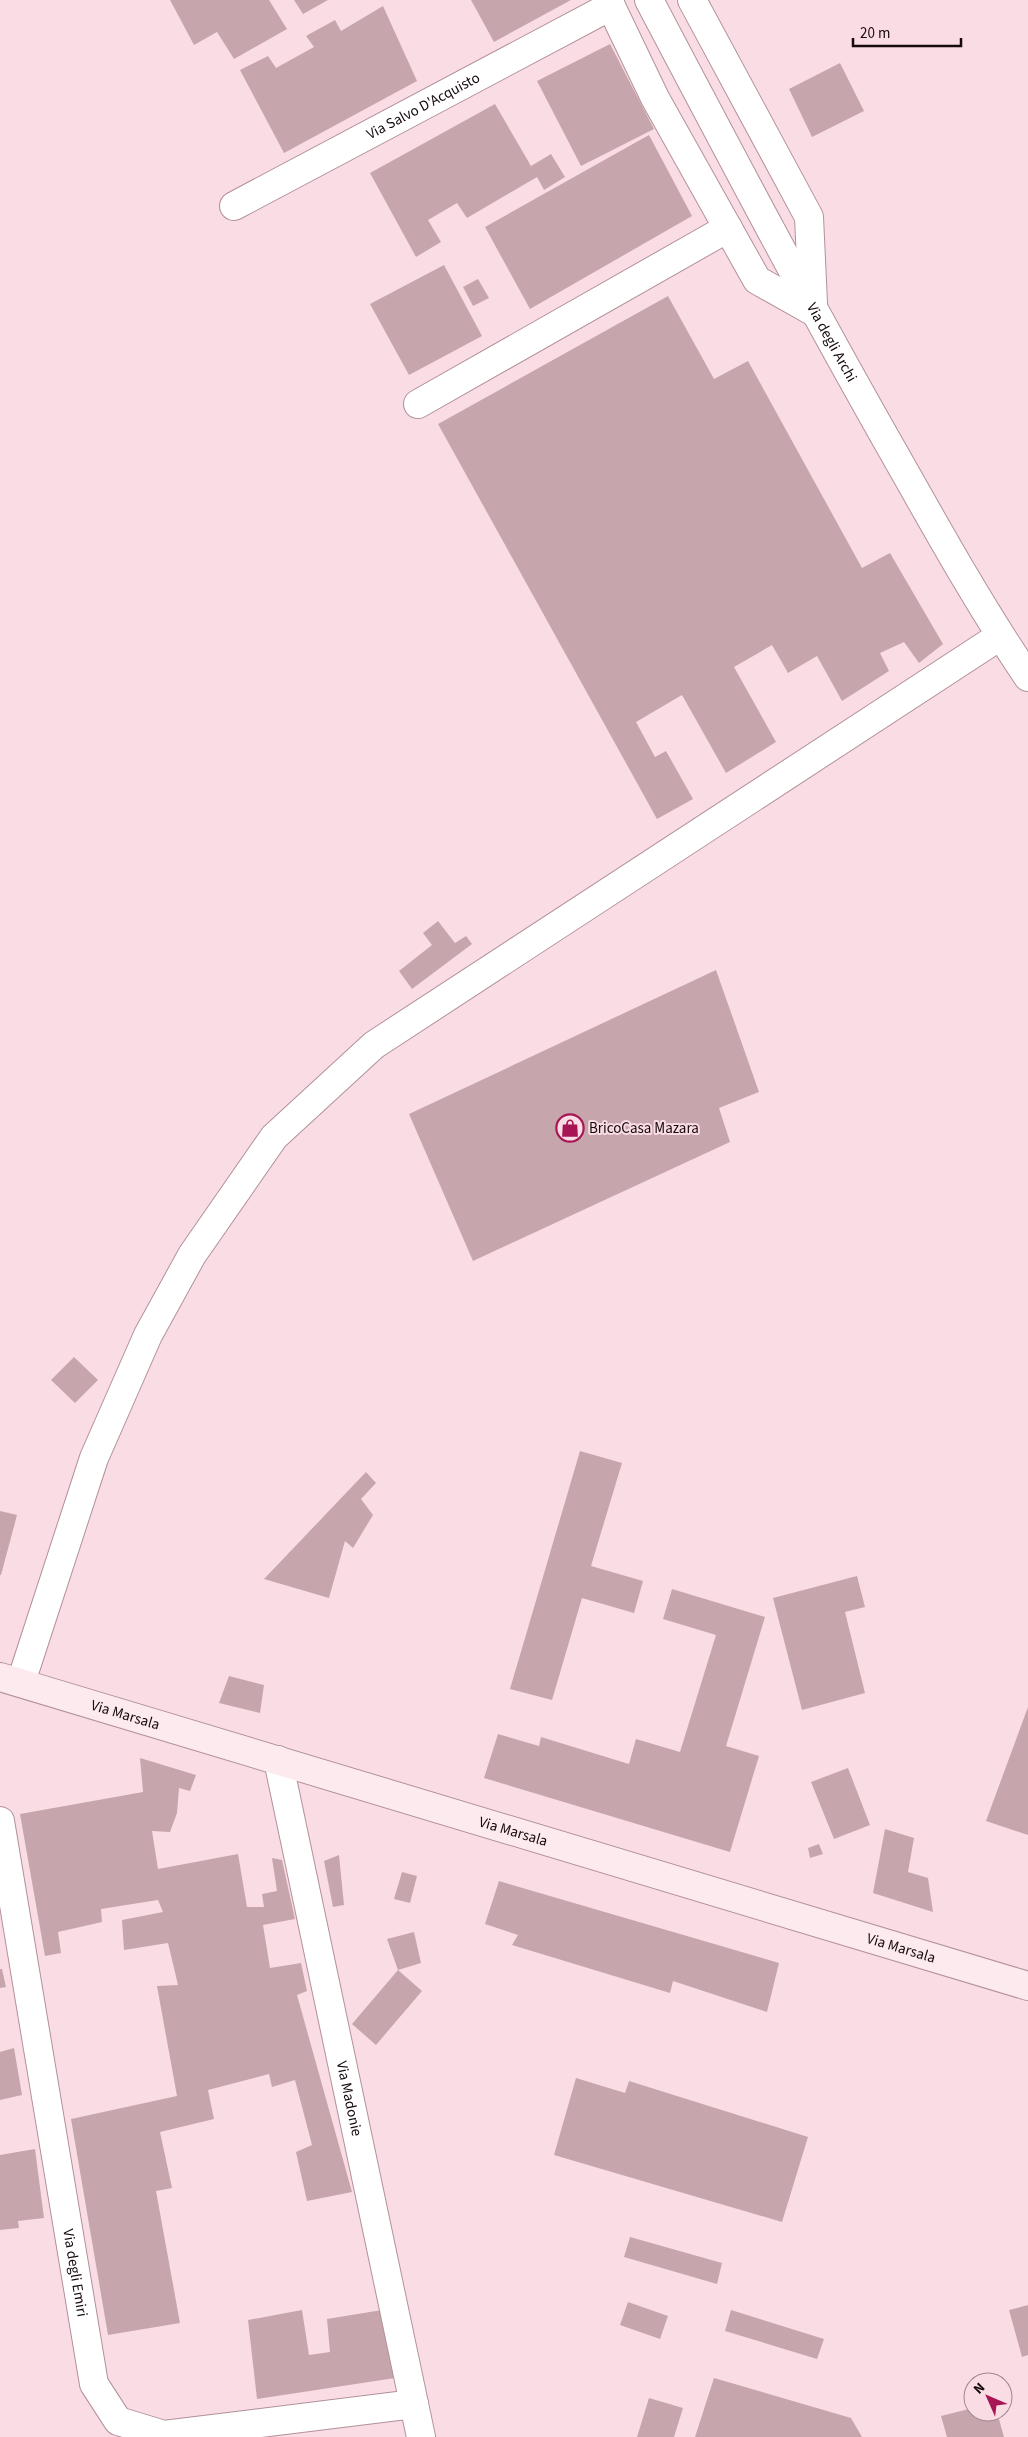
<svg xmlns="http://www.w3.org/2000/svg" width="1028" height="2437" font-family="'Source Sans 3',sans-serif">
<rect width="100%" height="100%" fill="#fadde4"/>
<path fill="#c7a5ad" d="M170,0H269L287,29L234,59L217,32L194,45Z
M294,0H328L303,14Z
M471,0H571L494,42Z
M383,6L417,81L284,153L240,70L268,56L276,68L314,47L306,36L335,20L341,31Z
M610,44L654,129L581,166L537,81Z
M840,63L864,111L812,137L789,89Z
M495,104L531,166L551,154L565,177L544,190L537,177L467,218L457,203L428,220L441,242L416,257L370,173Z
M649,135L692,216L530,309L485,227Z
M444,265L482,336L409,375L370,304Z
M478,279L489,298L473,306L463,287Z
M668,296L714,379L748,361L862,568L890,553L943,644L919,663L904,642L880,653L889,671L842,701L817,656L788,673L772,645L734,667L776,742L726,773L682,695L636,722L655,757L666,751L693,799L657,819L438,424Z
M438,921L455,943L466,936L472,944L412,989L399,971L432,945L423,933Z
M716,970L759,1092L719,1108L730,1142L473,1261L409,1114Z
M74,1357L98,1380L75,1403L51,1380Z
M580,1451L622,1463L591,1566L643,1581L634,1613L582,1598L552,1700L510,1689Z
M366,1472L376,1483L361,1499L373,1515L353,1548L345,1541L329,1598L264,1579Z
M0,1511L17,1515L1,1575H0Z
M857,1576L865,1607L845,1612L865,1693L802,1710L773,1598Z
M672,1589L765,1617L726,1746L759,1756L730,1852L484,1778L498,1734L539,1746L541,1737L629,1764L636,1739L680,1752L716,1635L663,1619Z
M229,1676L264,1685L260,1713L219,1703Z
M1028,1707V1835L986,1821Z
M140,1758L196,1775L190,1791L179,1788L177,1813L170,1832L152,1831L158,1869L238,1854L247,1907H264L262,1894L277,1891L272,1858L282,1860L295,1919L263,1925L270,1968L301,1963L307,1991L297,1995L352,2192L307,2201L296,2152L312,2145L295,2080L272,2087L269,2074L208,2090L214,2119L160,2132L172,2188L156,2191L180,2323L108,2335L71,2119L177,2096L157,1986L178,1985L168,1943L124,1950L122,1920L163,1912L158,1900L101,1909L102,1922L58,1932L61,1953L45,1956L20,1814L143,1792Z
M848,1768L870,1825L834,1839L811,1782Z
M885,1829L914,1838L908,1872L928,1878L933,1912L873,1893Z
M819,1844L823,1854L810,1858L808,1848Z
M339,1855L344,1905L333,1907L324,1861Z
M402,1872L417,1876L410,1903L394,1899Z
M499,1881L779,1963L767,2012L673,1981L670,1993L512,1945L518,1935L485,1924Z
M414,1932L421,1963L398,1970L387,1939Z
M0,1969H2L6,1987L0,1988Z
M398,1970L422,1991L376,2045L352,2024Z
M14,2048L22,2095L0,2100V2052Z
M576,2078L625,2093L629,2081L808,2137L782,2222L554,2155Z
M35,2149L44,2218L18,2221L19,2228L0,2230V2155Z
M630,2237L722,2263L717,2284L624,2257Z
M628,2302L668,2316L660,2339L620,2325Z
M1028,2305V2355L1022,2357L1009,2310Z
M302,2310L309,2355L330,2352L327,2319L382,2310L395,2378L257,2399L248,2320Z
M731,2310L824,2339L817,2359L725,2331Z
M714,2378L851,2418L862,2437H695Z
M649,2398L683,2408L674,2437H637Z
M973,2408V2412H997L1004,2437H947L941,2416Z"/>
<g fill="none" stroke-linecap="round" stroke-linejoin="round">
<g stroke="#b29199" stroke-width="30">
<g id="minor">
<path d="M608,0L655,98L757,280L814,312"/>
<path id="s1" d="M649,0C729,152 809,304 894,453C937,529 979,605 1028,677"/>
<path d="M692,0L809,217L813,303"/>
<path id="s2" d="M234,206L611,6"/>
<path d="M418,404L728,228"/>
<path d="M21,1682L94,1458L148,1335L192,1255L274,1137L374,1045L1000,636"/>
<path id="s3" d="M278,1760L421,2437"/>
<path id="s4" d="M0,1821L94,2384L118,2421L164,2435L414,2404"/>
</g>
</g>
<g stroke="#b29199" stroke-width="30">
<g id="secondary">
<path id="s5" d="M0,1677L1028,1986"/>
</g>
</g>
<use href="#minor" stroke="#fff" stroke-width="28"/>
<use href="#secondary" stroke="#fdeaee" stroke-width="28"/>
</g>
<defs>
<g id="shop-ring" transform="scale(1.4375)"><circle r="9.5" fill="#fadde4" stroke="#a61554" stroke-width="1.5"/><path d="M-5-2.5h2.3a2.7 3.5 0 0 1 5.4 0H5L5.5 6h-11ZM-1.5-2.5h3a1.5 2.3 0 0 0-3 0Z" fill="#a61554"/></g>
</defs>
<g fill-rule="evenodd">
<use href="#shop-ring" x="570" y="1128"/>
</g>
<g text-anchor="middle" stroke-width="4" stroke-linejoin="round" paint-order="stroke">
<g font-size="15" fill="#150a0d" stroke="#fadde4">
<text dy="5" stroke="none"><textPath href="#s2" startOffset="214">Via Salvo D'Acquisto</textPath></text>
<text dy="5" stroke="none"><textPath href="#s1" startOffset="388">Via degli Archi</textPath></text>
<text dy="5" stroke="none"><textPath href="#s5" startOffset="131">Via Marsala</textPath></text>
<text dy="5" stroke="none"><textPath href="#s5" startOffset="536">Via Marsala</textPath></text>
<text dy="5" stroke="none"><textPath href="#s5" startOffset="941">Via Marsala</textPath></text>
<text dy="5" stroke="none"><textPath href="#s3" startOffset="346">Via Madonie</textPath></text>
<text dy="5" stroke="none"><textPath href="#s4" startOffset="458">Via degli Emiri</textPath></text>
</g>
<g font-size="15" fill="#150a0d" stroke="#fadde4" text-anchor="start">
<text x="589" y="1133">BricoCasa Mazara</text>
</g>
</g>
<g transform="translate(988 2397) rotate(315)"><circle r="24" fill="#fadde4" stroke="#9e898e"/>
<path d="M0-4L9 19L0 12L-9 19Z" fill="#a61554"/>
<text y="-8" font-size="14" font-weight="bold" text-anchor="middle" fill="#150a0d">N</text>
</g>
<path d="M853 38v8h108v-8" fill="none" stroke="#150a0d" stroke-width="2.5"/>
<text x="860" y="38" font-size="15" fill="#150a0d" stroke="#fadde4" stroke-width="4" paint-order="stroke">20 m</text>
</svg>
